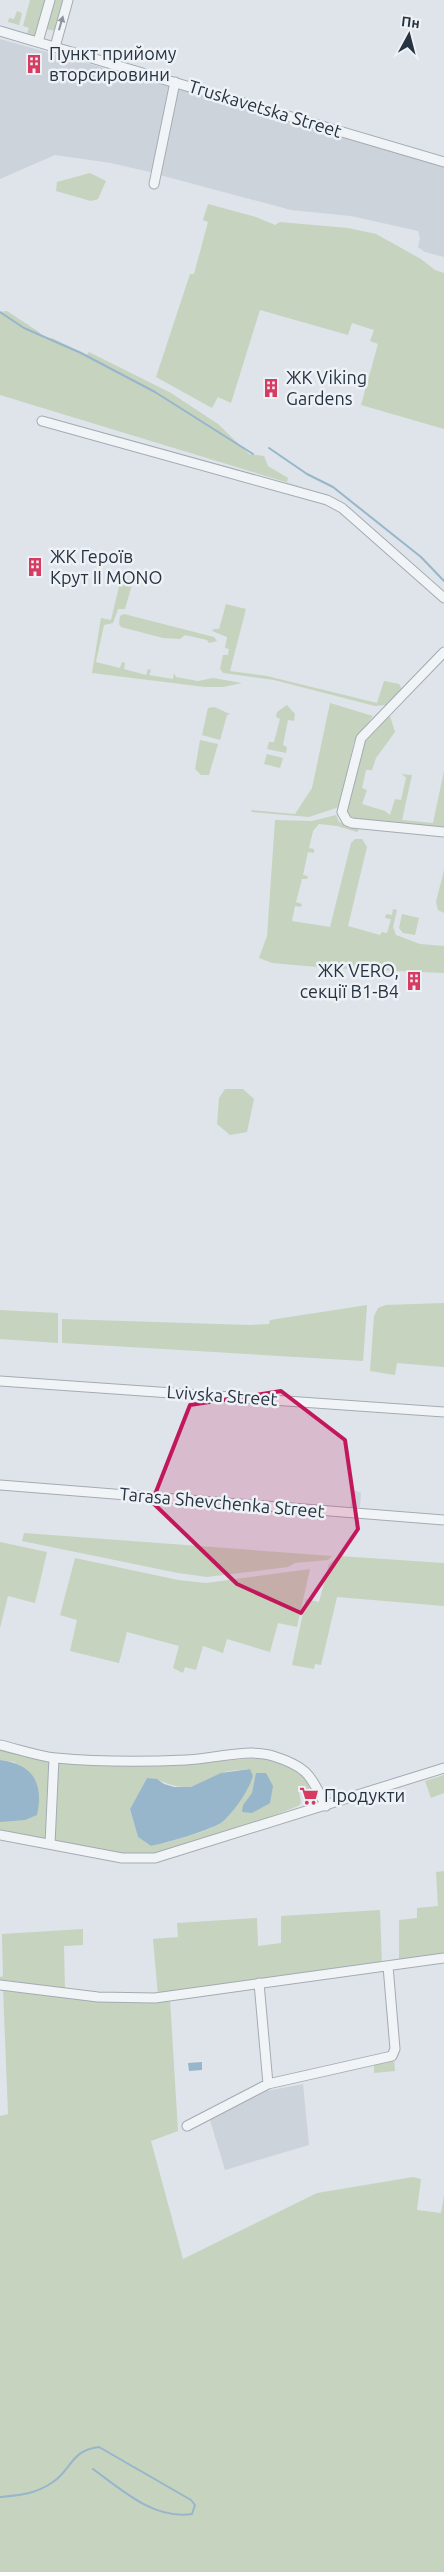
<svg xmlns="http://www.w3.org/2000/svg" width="444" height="2572" font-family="Ubuntu,sans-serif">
<rect width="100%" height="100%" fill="#dee4e9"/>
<path fill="#ccd3db" d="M0,39L172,87L154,173L111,163L55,155L0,179Z
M178,88L444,166V257L425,252L418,247L420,238L418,231L351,216L291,210L160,175Z
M353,1490L361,1493L360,1507H350Z
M303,2084L309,2145L225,2170L210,2120L267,2091Z"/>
<path fill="#c6d3bf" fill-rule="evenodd" d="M30,0H48L35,39L26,36L29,28L23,26Z
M55,0H63L55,31L46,29Z
M17,11L22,13L19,25L8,22L9,18L14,19Z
M90,173L106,181L98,199L91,201L56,191L57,182Z
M208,204L256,217L275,225L280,222L348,228L376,234L421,259L435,270L444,273V429L361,405L378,344L370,341L374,330L352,323L348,335L260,310L231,403L218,397L212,408L156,377L190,274H194L208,222L203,220Z
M7,311L39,332L45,339L52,338L87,355L89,352L171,393L218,424L249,454L264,456L268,466L288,478L287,482L315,491L0,395V312Z
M121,578L133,581L125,609H118L113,623L104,625L96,662L120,668L122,662L125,663L124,669L146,675L148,669L151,670L149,675L173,679L174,673L176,677L198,681L213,678L242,683L223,687H205L92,673L101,618L111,620Z
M226,604L246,609L230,671L267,676L377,703L384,681L399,684L402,689L386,705L375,706L274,680L223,673L220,669L223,655H228L229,649L225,648L227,637L212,631L214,629H219Z
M124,614L214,637L217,641L209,643L207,640L185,635L180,639L163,638L121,627L119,624L120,616Z
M330,703L373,716L354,742L339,807L309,817L252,812L251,810L295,814L312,788Z
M287,705L295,714L294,721L288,720L283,745L287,747L286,753L267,749L269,742H274L280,719L276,717L277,712Z
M214,707L230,714L227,715L220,740L202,735L208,708Z
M389,713L395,732L376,758L372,770H366L362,788L367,790L362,804L385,811L390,815L395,799L401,800L406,778L402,774L412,775L402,820L433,823L444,771V828L352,819L346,811L365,739Z
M200,740L218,744L209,775H201L195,769Z
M267,754L283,758L280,768L264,764Z
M336,815L339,822L359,830L357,832L337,826L319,824L313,831L309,848L314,849V853L308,852L303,875L308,876L307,879H302L296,902L302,904L301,907L295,906L292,921L330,927L351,843L355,839H362L367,847L348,926L380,935L382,932L387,933L391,919L385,918L386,914L392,915L393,909L397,910L393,927L396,935L420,944L444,946V973L328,968L272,963L259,958L267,936L275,820L312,821Z
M444,870V913L438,910L436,902Z
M402,914L419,918L415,935L403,933L399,928Z
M225,1089H243L254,1099L247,1132L230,1135L217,1124L219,1098Z
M444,1303V1367L397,1363L395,1375L370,1371L374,1316L378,1308L386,1305Z
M367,1305L363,1361L62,1343V1319L249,1325L269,1324L270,1320Z
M0,1310L58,1313V1343L0,1339Z
M24,1533L332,1556L328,1560L295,1563L288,1567L207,1577L178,1573L22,1541Z
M0,1542L47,1552L35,1603L8,1596L0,1628Z
M339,1556L444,1563V1606L337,1597L321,1665L315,1664L314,1669L292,1665L306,1599L319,1602L329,1564Z
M75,1558L178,1580L206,1583L310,1569L297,1627L278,1623L270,1652L227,1639L223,1653L203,1646L196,1670L185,1667L183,1673L173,1668L179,1646L127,1632L119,1663L70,1651L77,1620L60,1615Z
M0,1748L59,1761L209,1762L258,1758L276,1760L296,1769L313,1787L299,1792L301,1803L298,1806L265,1819L155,1853L122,1854L0,1831V1822L15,1762L0,1760ZM249,1769L253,1776C247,1790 234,1814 221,1823C208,1832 166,1843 151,1846L138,1837L130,1809L147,1778C163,1779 170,1788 189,1787C201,1786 211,1778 222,1773C230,1770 240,1770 249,1769Z
M444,1775V1793L431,1798L425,1781Z
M444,1871V1955L399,1961V1920L417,1918V1908L438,1906L436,1872Z
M380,1910L382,1964L158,1996L153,1939L178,1937L177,1923L257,1918L258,1946L281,1943V1916Z
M83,1929V1945L64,1946L65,1991L0,1983V1977L3,1976L2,1934Z
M3,1988L170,1999L178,2131L151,2141L183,2259L317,2193L413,2177L421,2179L417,2210L441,2213L444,2195V2572H0V2116L8,2114Z
M394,2058L395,2071L374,2073V2063Z"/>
<path fill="#97b6cb" d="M0,1760C33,1764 44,1783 37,1815L25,1820L0,1822Z
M250,1769L253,1776C249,1790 233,1814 221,1823C208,1831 166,1843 151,1846L138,1837L130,1809L147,1778L157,1779L164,1784L174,1787H191L221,1773Z
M256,1773H266L273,1786L270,1803L252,1813L242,1812L243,1805L252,1793Z
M202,2062V2070L189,2071L188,2063Z"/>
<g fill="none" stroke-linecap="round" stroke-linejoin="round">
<path stroke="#97b6cb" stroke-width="2" d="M0,312L24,328L81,353L155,392L253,454
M269,448L307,474L333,487L421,557L444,581
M0,2497C20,2495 36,2494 53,2482C72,2469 71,2450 99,2447L191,2500L195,2505L192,2514C154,2520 122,2490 93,2469"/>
<g stroke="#a3abb3" stroke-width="11">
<path id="minor" d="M0,31L444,162
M38,42L50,0
M55,47L68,0
M154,184L175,82
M42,421L327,500L342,508L444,598
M444,652L361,738L342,812L347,821L352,823L444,832
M0,1381L444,1412
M0,1485L444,1520
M0,1745C18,1749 37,1756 56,1758C99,1762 143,1762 186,1760C211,1759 250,1748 273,1756C308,1767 310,1775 326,1806
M0,1835L122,1858H155L444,1768
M50,1844L54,1758
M259,1983L268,2084
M0,1985L98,1997L155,1998L444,1958
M187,2126L268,2084L392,2056L395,2049L388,1966"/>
</g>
<use href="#minor" stroke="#f1f4f7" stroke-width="9"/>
</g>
<defs><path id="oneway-solid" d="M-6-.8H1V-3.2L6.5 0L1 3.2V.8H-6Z" transform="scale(1.25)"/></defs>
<use fill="#8c949c" href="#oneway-solid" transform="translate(61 23) rotate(-74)"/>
<path fill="#c2185b" fill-opacity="0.2" stroke="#c2185b" stroke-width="4" stroke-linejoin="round" d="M281,1391L345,1440L358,1529L301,1613L237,1584L152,1502L190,1405Z"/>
<defs>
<g id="building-bare" transform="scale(1.5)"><path d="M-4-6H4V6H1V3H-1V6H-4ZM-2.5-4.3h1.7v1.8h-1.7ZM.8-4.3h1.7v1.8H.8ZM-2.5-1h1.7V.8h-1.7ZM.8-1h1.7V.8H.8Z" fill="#d63b62" stroke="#eef2f6" stroke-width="2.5" paint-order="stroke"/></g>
<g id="supermarket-bare" transform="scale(1.5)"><path d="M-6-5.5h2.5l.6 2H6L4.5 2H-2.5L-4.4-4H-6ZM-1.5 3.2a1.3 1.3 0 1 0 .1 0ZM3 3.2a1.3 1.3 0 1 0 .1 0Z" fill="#d63b62" stroke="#eef2f6" stroke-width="2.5" paint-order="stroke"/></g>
</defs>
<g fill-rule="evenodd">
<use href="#building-bare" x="34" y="64"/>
<use href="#building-bare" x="271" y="388"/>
<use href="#building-bare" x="35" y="567"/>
<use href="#building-bare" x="414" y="981"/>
<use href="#supermarket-bare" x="309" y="1796"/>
</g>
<g text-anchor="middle" stroke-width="5" stroke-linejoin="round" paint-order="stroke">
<g font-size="18" fill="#263341" stroke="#eef2f6" text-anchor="start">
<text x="49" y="60">Пункт прийому<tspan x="49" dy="21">вторсировини</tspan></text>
<text x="286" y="384">ЖК Viking<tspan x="286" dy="21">Gardens</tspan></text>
<text x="50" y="563">ЖК Героїв<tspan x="50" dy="21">Крут ІІ MONO</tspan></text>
<text x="399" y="977" text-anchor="end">ЖК VERO,<tspan x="399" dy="21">секції В1-В4</tspan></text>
<text x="324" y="1802">Продукти</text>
</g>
<g font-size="18" fill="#263341" stroke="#eef2f6">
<text transform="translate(265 109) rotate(17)" y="6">Truskavetska Street</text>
<text transform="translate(222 1396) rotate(4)" y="6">Lvivska Street</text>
<text transform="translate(222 1503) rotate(5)" y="6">Tarasa Shevchenka Street</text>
</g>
</g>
<g transform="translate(409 35) rotate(7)" stroke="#eef2f6" stroke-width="4" paint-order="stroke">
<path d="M0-4L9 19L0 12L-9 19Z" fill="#263341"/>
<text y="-8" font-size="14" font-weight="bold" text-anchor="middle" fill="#263341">Пн</text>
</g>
</svg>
